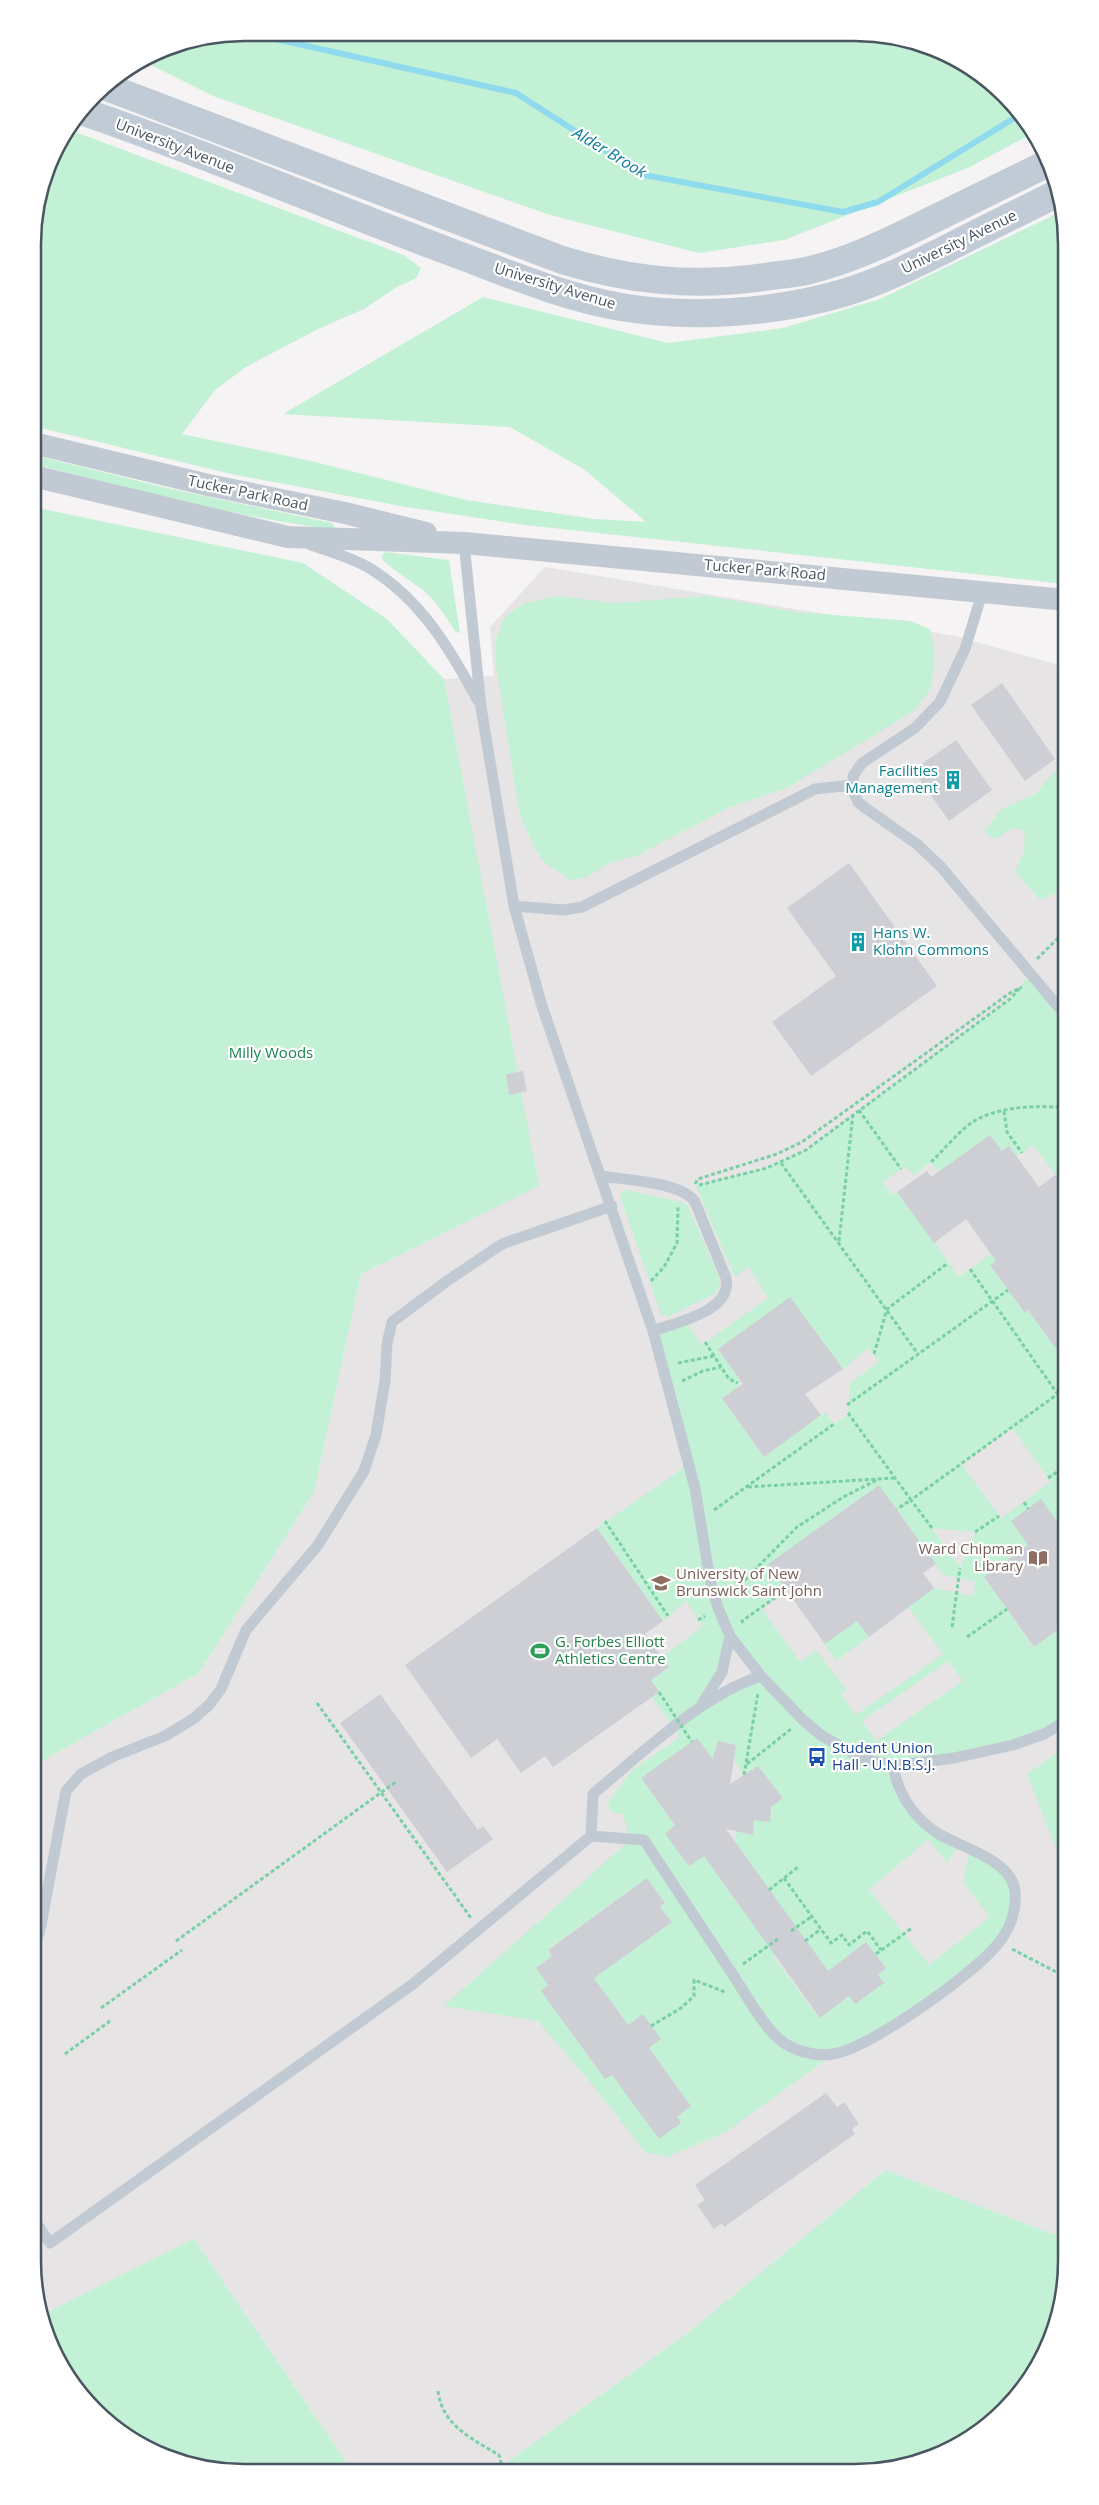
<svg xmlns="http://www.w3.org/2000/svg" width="1099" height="2505" font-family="'Open Sans',sans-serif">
<rect width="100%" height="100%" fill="#f5f3f3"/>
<path fill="#e6e4e5" d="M545,567L955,636L1066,667V2239L885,2170L690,2331L496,2470L351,2469L194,2239L40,2316L33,2260V1766L199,1673L314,1492L361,1274L538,1186L444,679L494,676L490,627Z"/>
<path fill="#c3f1d5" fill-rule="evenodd" d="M245,33L896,37L948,54L994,85L1033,133L970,167L784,240L699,253L550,215L213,96L143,61L164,49Z
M70,130L404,255L421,268L416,278L397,287L364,309L318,329L246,367L215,390L182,434L307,460L466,500L595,519L646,522L585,470L510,427L283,414L483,297L668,343L783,328L880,299L1062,211L1066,245V584L525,525L406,507L231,474L33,426V230L54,151Z
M33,455L171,489L332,523L335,527L330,529C229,516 131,488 33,464Z
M33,507L303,563L387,619L444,679L539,1186L361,1274L314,1492L199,1673L33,1766Z
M385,552L449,560L460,633L456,632C446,618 438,603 424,591C415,583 384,565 381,557Z
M559,596L613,603L707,596L796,612L910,621L930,629L935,653L931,688L915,710L787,788L730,807L638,855L608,864L587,877L571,880L545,863L534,847L520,816L496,666V639L505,616L525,603Z
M1056,770L1066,787V873L1056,893L1040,900L1015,872L1024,851L1025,831L1013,828L995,839L984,832L1001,809L1035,794Z
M1032,972L1066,1016V1167L1056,1175L1033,1145L1017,1156L1009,1146L1002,1151L990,1135L938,1172L931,1162L913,1176L906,1166L883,1182L892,1195L897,1192L959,1277L991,1254L996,1261L990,1266L1024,1312L1028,1310L1062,1356L1056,1359L1066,1374V1518L1054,1527L1011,1521L1023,1538L1034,1540L984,1577L1033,1647L1066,1624V1721L1044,1734L893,1766L910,1807L959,1845L947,1863L928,1839L869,1890L929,1965L990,1917L963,1882L970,1850L987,1857L1015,1890L1000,1942L920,2009L834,2054L726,2132L667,2157L645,2152L595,2088L538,2021L444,2006L630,1840L623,1814L611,1812L608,1802L632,1770L680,1737L652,1697L651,1680L668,1668L661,1658L703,1626L686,1601L663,1621L597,1528L689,1464L653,1331L683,1319L702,1345L768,1298L749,1267L735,1277L696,1186L767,1168L806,1150L1010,999ZM869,1348L879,1362L850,1383L848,1414L834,1424L825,1412L764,1457L722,1399L738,1388L739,1379L718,1349L843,1369ZM1012,1428L1051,1482L1001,1518L961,1464ZM879,1485L943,1575L975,1581L974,1596L934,1588L908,1607L943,1654L856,1715L841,1694L846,1689L816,1650L800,1662L761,1608L786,1590L769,1564ZM932,1528L975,1532L960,1567ZM730,1636L760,1676L711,1692ZM948,1661L963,1681L876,1741L862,1721ZM718,1741L736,1745L734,1760L744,1775L758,1766L782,1798L754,1820L752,1835L736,1831L735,1847L828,1971L866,1942L886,1968L878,1975L883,1983L855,2004L849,1996L819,2018L773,1956L784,1948L774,1933L764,1940L719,1877L711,1851L689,1866L665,1834L675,1825L641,1778L713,1759ZM647,1878L665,1903L660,1907L672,1922L594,1978L628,2025L643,2014L660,2039L649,2048L691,2106L677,2117L681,2123L612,2075L605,2079L541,1991L548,1985L536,1968L552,1956L548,1949Z
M625,1190L682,1202L687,1205L719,1277L720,1284L714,1294L668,1317L661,1314L621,1200L620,1194Z
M834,1590L869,1637L836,1661L825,1644Z
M1066,1747V1865L1063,1866L1027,1774Z
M885,2170L1066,2239V2275L1050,2341L1023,2390L972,2437L910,2465L854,2472L496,2470L690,2331Z
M193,2239H194L351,2469L203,2468L151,2451L105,2420L68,2378L40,2316Z"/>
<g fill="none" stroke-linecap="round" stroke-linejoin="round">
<path stroke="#90daee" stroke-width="6" d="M249,33L516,93L644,175L843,212L878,202L1019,115"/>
</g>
<path fill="#cdcfd5" d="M1002,683L1055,759L1025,781L971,705Z
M956,740L992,790L949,821L913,770Z
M849,863L937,986L811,1076L772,1022L836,976L787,908Z
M523,1071L527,1091L509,1095L506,1074Z
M990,1135L1002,1151L1009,1146L1039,1187L1066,1167V1362L1028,1310L1025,1313L990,1265L996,1261L966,1219L934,1243L897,1192L927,1171L931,1177Z
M790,1297L843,1369L805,1394L821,1415L764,1457L722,1398L743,1384L718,1349Z
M879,1485L936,1564L923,1573L934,1588L869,1637L857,1621L825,1644L768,1564Z
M1041,1499L1059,1524L1066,1518V1624L1034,1647L984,1577L1028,1545L1011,1521Z
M597,1528L663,1621L645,1634L669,1667L651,1680L659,1692L553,1767L545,1756L521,1773L497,1739L471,1758L405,1665Z
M380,1694L478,1830L483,1826L493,1839L447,1872L340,1723Z
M697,1738L713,1759L718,1741L736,1745L730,1784L758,1766L783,1798L771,1807L770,1822L754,1820L753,1835L726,1829L828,1971L866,1942L886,1968L878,1975L884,1983L855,2004L849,1996L820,2018L704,1856L689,1866L665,1834L675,1825L641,1778Z
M647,1878L665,1903L660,1907L672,1922L594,1978L628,2025L643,2014L661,2039L649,2048L691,2106L677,2117L681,2123L659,2139L612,2075L605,2079L541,1991L548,1985L536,1968L552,1956L548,1950Z
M826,2093L837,2107L844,2102L859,2124L852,2129L855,2134L724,2227L722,2223L714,2229L697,2205L705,2200L695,2185Z"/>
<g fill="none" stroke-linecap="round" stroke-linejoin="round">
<path stroke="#7ad0a6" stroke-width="3" stroke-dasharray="4 2.5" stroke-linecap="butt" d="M1037,959L1066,930
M859,1110L901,1169
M1004,1111L1007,1132L1022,1153
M931,1162C945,1149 959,1130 976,1120C1002,1106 1038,1105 1066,1108
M781,1163L918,1354
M695,1184L698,1179L777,1154L802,1142L1010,993L1022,987
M699,1185L767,1168L806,1150L1010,999L1020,988
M839,1241L853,1114
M970,1269L1066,1406
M651,1281L664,1267L677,1243L678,1206
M705,1342L729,1379L738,1383
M874,1354L887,1309L948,1263
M678,1363L714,1356
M682,1381L703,1371L721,1367
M847,1405L1008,1290
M848,1413L911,1500L897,1509
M1048,1478L1066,1466
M748,1487L894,1478
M1024,1502L1028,1509
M714,1510L834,1424
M605,1521L668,1616
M932,1528L911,1500L1066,1388
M975,1532L999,1516
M731,1594L797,1527L845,1496L879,1479
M698,1620L705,1616
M743,1623L742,1621L786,1590
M952,1627L960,1568
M967,1637L1007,1609
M317,1703L471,1918
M747,1764L791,1729
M744,1775L758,1693
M784,1878L831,1943L842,1935L849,1945L867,1931L881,1950
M769,1890L798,1867
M791,1931L811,1917
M176,1941L397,1781
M805,1941L821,1929
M1012,1949L1066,1977
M876,1954L912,1928
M743,1964L778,1939
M101,2008L182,1950
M651,2026L681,2008L694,1996V1980L725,1992
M65,2054L110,2021
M33,2128V2127
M438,2391C442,2425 472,2439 499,2455L503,2470"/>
<path stroke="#c1cad2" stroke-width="11" d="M464,543L481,707L514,906L542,1006L653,1331L695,1488L710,1580L718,1608L730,1636L761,1676L803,1720L822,1736L862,1758L893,1766L954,1758L1013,1745L1044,1734L1066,1721
M311,545C331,552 353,558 371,569C422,601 450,649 478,701
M983,590L965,649L940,702L915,728L862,763L853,776L854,793L858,802L864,807L918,845L941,867L1066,1016
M514,906L563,910L582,907L815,789L853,785
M602,1176C625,1180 682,1182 695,1202L726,1278C733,1311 677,1322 653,1331
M702,1704L722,1672L730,1636
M591,1836L593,1794C641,1754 702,1695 761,1676
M33,1955L41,1925L66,1791L81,1774L112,1757L165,1736L193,1719L209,1705L221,1689L246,1630L318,1545L364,1471L376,1435L385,1381L387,1344L392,1322L447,1281L502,1244L612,1206
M33,2218L50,2243L413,1984L591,1836L644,1840C674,1886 705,1932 735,1978C746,1995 764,2027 779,2039C793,2051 815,2057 833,2054C863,2049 921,2008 947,1989C978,1964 1019,1938 1015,1892C1013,1860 960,1847 937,1833C913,1817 898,1793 893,1766"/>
<path stroke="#c1cad2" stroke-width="22" d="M33,443L208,485L345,513L426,533
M33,476L288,537L464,543L1066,600"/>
<path stroke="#c1cbd6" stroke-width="28" d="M104,86L562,260C632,281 691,287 764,277C778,275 792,274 806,271C850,261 892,240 932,220C971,201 1009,182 1048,163
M84,112C207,154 327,206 448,251C505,272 562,297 621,307C692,319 774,313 843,293C880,282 914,265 948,248C985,229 1022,211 1060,192"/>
<path stroke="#7ad0a6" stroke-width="3" stroke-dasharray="4 2.5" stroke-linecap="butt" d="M659,1692L692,1742"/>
</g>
<defs>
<g id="building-bare" transform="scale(1.5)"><path d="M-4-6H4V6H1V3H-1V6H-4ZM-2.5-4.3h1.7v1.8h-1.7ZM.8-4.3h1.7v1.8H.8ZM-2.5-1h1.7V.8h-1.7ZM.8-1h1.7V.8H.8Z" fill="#0f9aa8" stroke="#fff" stroke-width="2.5" paint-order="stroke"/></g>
<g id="library-bare" transform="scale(1.5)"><path d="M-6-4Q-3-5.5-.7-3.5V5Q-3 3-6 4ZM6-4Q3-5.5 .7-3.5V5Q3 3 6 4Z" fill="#8d6e63" stroke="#fff" stroke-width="2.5" paint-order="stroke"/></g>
<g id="university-bare" transform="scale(1.5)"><path d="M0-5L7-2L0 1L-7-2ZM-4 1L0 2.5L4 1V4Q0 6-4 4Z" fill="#8d6e63" stroke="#fff" stroke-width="2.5" paint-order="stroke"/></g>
<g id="stadium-bare" transform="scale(1.5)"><path d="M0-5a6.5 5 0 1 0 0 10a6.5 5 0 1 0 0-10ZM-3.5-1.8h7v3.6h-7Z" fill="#2e9e5b" stroke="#fff" stroke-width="2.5" paint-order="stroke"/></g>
<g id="bus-bare" transform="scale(1.5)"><path d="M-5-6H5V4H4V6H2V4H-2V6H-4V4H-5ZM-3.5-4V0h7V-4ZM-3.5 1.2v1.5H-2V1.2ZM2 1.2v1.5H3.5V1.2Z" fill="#1a4fb4" stroke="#fff" stroke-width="2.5" paint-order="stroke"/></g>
</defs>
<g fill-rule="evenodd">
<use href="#building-bare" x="953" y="780"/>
<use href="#building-bare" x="858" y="942"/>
<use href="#library-bare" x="1038" y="1558"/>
<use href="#university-bare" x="661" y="1583"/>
<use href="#stadium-bare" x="540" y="1651"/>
<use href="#bus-bare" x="817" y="1757"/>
</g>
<g text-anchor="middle" stroke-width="4.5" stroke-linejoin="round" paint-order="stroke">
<g font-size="15" fill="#4a5661" stroke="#fff">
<text transform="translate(175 146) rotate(21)" y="5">University Avenue</text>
<text transform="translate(959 242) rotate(-26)" y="5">University Avenue</text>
<text transform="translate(555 286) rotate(17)" y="5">University Avenue</text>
<text transform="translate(248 493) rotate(12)" y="5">Tucker Park Road</text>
<text transform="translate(765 570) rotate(5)" y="5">Tucker Park Road</text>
</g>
<g font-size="15" fill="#0d838f" stroke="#fff" text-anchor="end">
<text x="938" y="776">Facilities<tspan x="938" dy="17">Management</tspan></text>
<text x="873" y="938" text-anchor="start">Hans W.<tspan x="873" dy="17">Klohn Commons</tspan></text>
</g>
<g font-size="15" fill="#17864f" stroke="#fff">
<text x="271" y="1058">Milly Woods</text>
</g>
<g font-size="15" fill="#785e54" stroke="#fff" text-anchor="end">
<text x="1023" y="1554">Ward Chipman<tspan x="1023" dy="17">Library</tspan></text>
<text x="676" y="1579" text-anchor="start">University of New<tspan x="676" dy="17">Brunswick Saint John</tspan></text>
</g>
<g font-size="15" fill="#27864d" stroke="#fff" text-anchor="start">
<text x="555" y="1647">G. Forbes Elliott<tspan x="555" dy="17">Athletics Centre</tspan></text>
</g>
<g font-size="15" fill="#164399" stroke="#fff" text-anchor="start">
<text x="832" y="1753">Student Union<tspan x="832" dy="17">Hall - U.N.B.S.J.</tspan></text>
</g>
<g font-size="16" font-style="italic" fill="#0c7c9b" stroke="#fff">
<text transform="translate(610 152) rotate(31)" y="6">Alder Brook</text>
</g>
</g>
<path d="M0 0H1099V2505H0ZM244 41H855A203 203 0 0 1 1058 244V2261A203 203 0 0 1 855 2464H244A203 203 0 0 1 41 2261V244A203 203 0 0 1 244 41Z" fill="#fff" fill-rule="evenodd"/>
<path fill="none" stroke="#4a5661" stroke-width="2.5" d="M244 41H855A203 203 0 0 1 1058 244V2261A203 203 0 0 1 855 2464H244A203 203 0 0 1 41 2261V244A203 203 0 0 1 244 41Z"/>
</svg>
